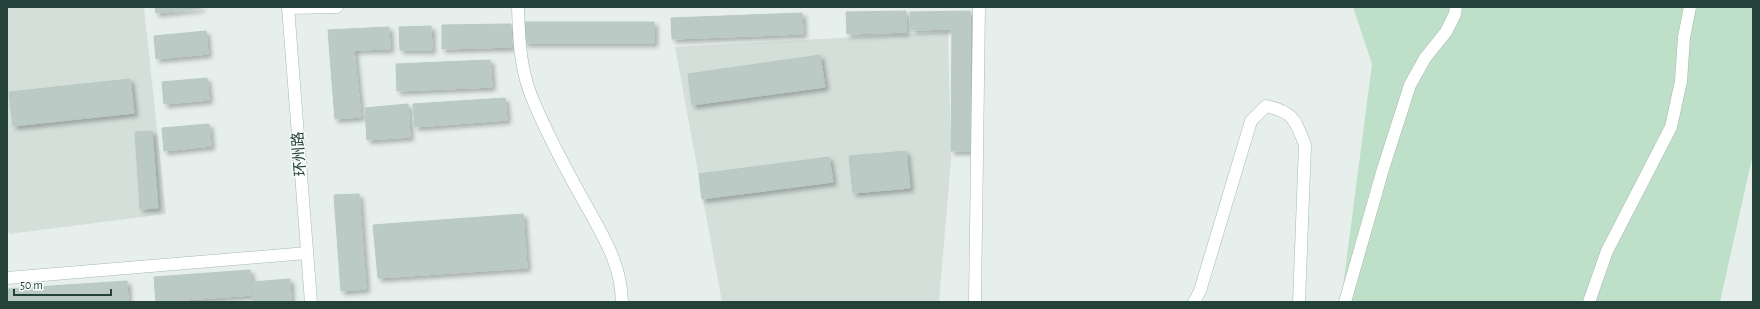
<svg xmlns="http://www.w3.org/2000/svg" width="1760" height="309" font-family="'Alegreya Sans','Noto Sans SC',sans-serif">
<defs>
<filter id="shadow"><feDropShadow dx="3.5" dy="3.5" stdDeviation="2" flood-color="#0004"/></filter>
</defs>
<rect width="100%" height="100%" fill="#e6efeb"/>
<path fill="#d4dfda" d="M7,7H144L166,214L9,234L7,223Z
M948,32L951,160L939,302H722L675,47Z"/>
<path fill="#bfe0c8" d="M1353,7H1753V154L1720,302H1341L1372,64Z"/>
<path fill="#bbcac4" stroke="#b8c9c2" filter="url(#shadow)" d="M155,7H202V8L156,13Z
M906,11V32L847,34L846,12Z
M970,11V151H951L952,29L911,30L910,12Z
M802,13L803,34L672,39L671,18Z
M524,22H654V43H524Z
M511,24L512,47L442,49V25Z
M431,26L432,50H400L399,27Z
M389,27L390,49L354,50L361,117L335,119L328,30Z
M206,31L208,54L156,59L154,36Z
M820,55L825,87L692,105L688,74Z
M490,60L492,87L397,91L396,64Z
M207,78L209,100L164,104L162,82Z
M130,79L134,113L13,126L9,92Z
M505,98L507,120L415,127L413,104Z
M408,104L410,137L367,140L365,108Z
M209,124L211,146L164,151L162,128Z
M152,131L158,208L140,209L135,132Z
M906,151L910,188L853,193L849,156Z
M829,157L833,182L702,199L699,174Z
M359,194L366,289L341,291L334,195Z
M523,214L527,268L378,278L373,225Z
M250,270L252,295L156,302L154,277Z
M290,279L291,302H253L251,282Z
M127,281L128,302H7V289Z"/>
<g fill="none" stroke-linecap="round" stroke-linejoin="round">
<g stroke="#a8b8b2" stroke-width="13">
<path id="minor" d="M518,7C519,42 520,72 535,105C551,142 571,179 591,214C607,243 621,267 622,302
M288,8L337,7
M1589,302L1607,251L1671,127L1681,81L1684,37L1690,7"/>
</g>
<g stroke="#a8b8b2" stroke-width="13">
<path id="tertiary" d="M7,278L307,253
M975,302L979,7
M1194,302L1200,291L1251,121L1266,106C1294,112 1295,120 1305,145L1299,302
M1345,302L1383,169L1410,85L1425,58L1446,32L1455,14L1456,7"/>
</g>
<g stroke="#a4bbb3" stroke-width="13">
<path id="secondary" d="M288,7L311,302"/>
</g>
<use href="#minor" stroke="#fff" stroke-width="12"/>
<use href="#tertiary" stroke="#fff" stroke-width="12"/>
<use href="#secondary" stroke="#fff" stroke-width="12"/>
</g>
<g text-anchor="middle" stroke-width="3" stroke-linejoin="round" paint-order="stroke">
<g font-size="15" fill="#24423a" stroke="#f7fbf9">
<text transform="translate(299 154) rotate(-94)" y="5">环州路</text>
</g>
</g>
<rect width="1760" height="309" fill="none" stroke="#24423a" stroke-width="16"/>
<path d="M14 289v6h97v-6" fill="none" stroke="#24423a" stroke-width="2"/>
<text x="20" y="289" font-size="12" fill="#24423a" stroke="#f7fbf9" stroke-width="3" paint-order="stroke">50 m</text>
</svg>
